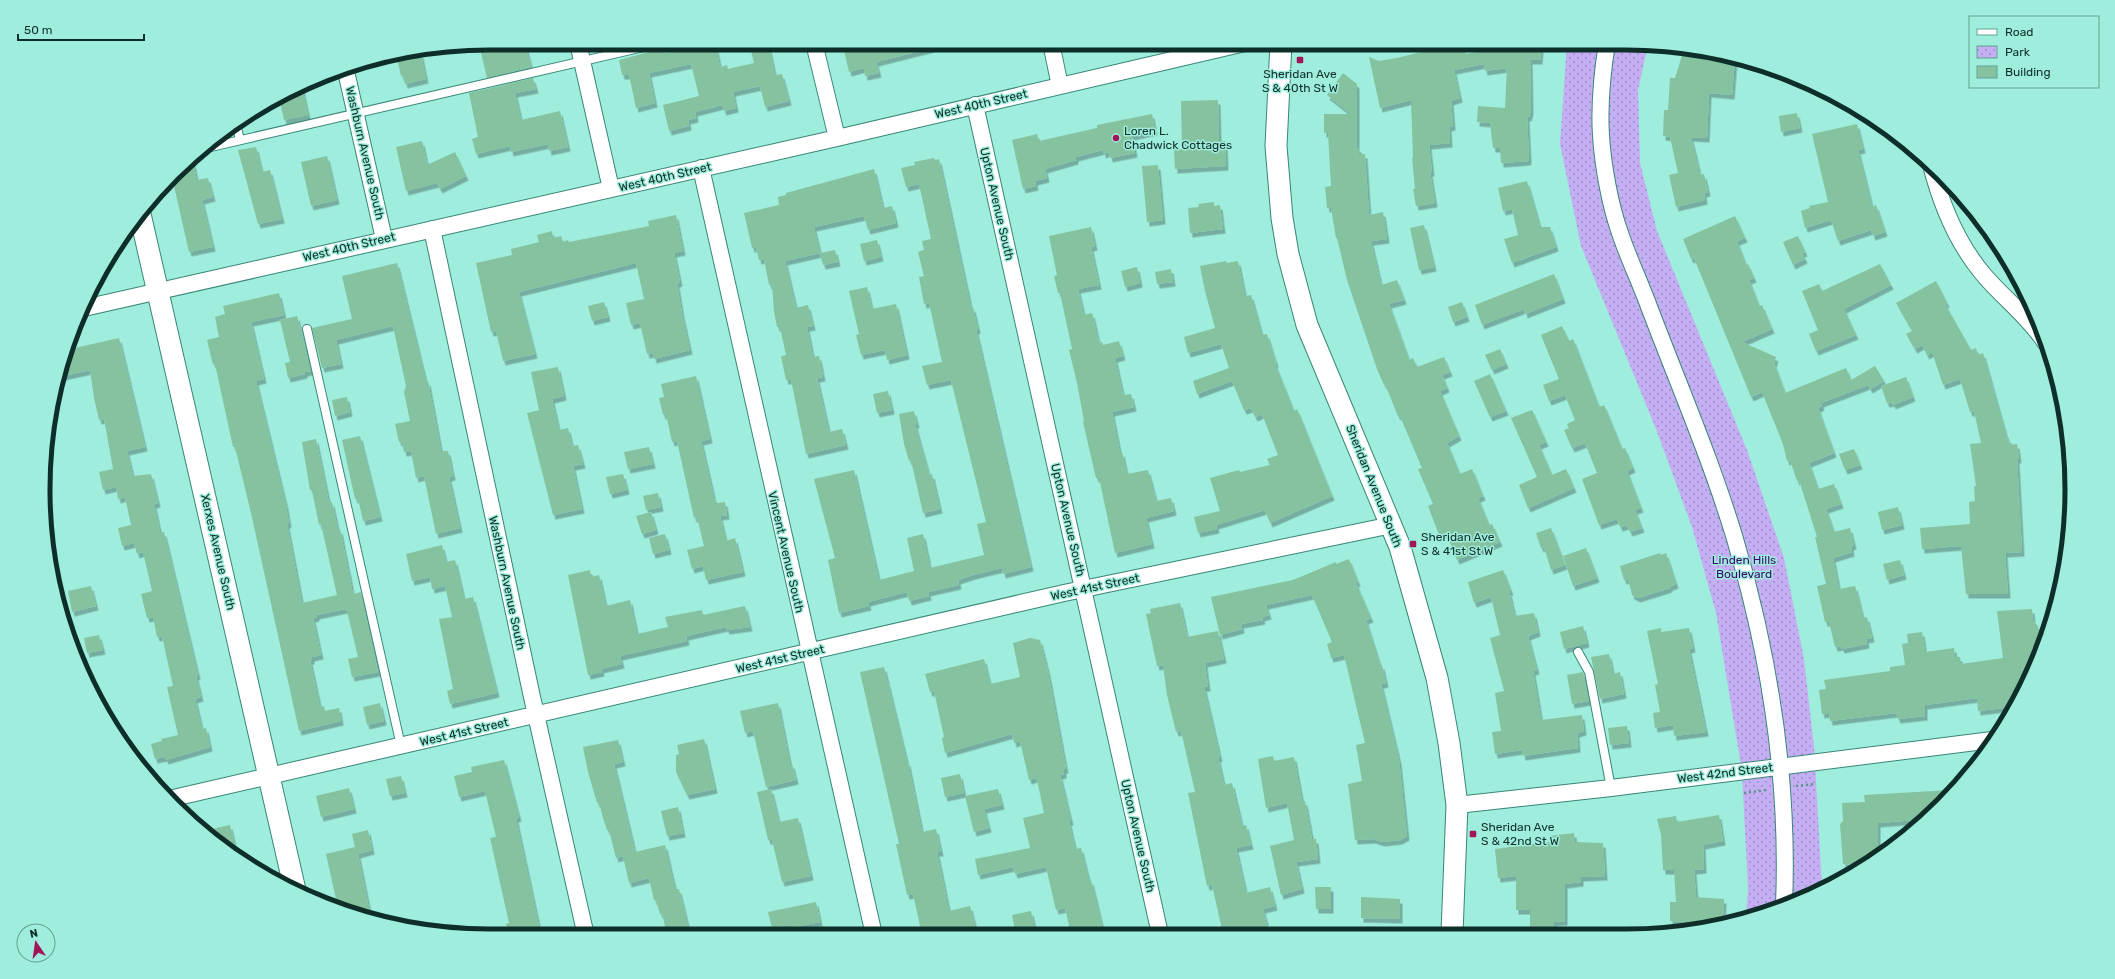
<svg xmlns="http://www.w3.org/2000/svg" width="2115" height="979" font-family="Rubik,sans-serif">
<defs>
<pattern id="park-dots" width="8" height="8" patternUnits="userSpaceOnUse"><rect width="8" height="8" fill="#c5aff4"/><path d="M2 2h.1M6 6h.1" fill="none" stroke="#9e8fc6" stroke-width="1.8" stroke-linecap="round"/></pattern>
<filter id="shadow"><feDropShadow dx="2.5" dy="4.5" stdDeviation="0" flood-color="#0004"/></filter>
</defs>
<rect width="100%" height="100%" fill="#9feddc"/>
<path fill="url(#park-dots)" d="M1567,43H1626L1648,45L1638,90L1640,163L1657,231L1747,450L1784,558L1804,659L1814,747L1822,887L1797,902L1746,916L1748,889L1742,772L1716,613L1692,527L1656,429L1581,246L1560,144Z"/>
<path fill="#85c29f" filter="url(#shadow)" d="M490,43H525L531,67L487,78L479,44Z
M707,43H715L720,67L727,65L728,69L754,63L749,43H768L775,75L782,74L789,101L765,107L760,86L733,92L736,108L724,111L722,105L695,112L696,118L688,120L689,126L669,131L663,105L699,96L691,64L649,73L655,103L636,108L629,75H622L619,60L664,48L665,53Z
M855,43H931L932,48L876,62L879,73L865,76L864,68L849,72L843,46Z
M1436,43H1462L1464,54L1497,49L1498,43H1537L1536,45H1541L1540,60H1530L1531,110L1529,117H1527L1529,159L1528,161L1501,163L1500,148H1493L1490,123L1477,122L1478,106L1505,108L1507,68L1485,71L1484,64L1454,70L1460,98L1451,101L1453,126L1449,127L1450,143L1429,145L1432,172H1430L1435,203L1416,206L1413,189H1415L1412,158H1413L1411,100L1380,108L1369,57L1379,61L1397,58L1437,48Z
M1684,49L1712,52L1735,58L1732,95L1709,93L1707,138L1691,137L1700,175L1704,174L1708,192L1704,193L1705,200L1676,207L1669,175L1678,173L1670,137L1663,136L1664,110H1668L1670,78H1675Z
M415,53L421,54L426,79L405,84L403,75L401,76L397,58Z
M1343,73L1357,84V148H1359V154H1365L1369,215L1383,212L1387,239L1371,241L1381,285L1397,280L1404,300L1389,304L1409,360L1413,358L1417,367L1444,357L1450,372L1442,375L1447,388L1440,391L1459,436L1447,443L1460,474L1472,469L1483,496L1478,498L1489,525L1492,524L1500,542L1457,560L1446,532L1439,535L1428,506L1433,504L1418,469L1422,468L1400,416H1398L1385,384L1384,385L1377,369L1347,280L1337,238H1336L1331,208H1327L1325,187L1331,186L1328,133H1324V114H1351L1327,95Z
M533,78L536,89L515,93L521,120L560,111L568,147L549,151L548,144L511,152L510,146L476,154L472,139L478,137L469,93Z
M302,87L308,115L284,120L279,97Z
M1218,100L1219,141H1225L1226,166L1175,169L1174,150L1182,149L1181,101Z
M1797,113L1800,128L1781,132L1779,116Z
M1152,114L1155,131L1132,136L1135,153L1110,158L1109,152L1103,154V150L1076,157V160L1045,169L1047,178L1035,181L1036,186L1023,189L1012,140L1037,134L1039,141L1097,128V125Z
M1857,124L1863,149L1858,150L1872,207L1876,205L1885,232L1873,236L1871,230L1838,241L1831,220L1805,228L1801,211L1810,208L1809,206L1828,202L1812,134Z
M422,141L427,165L455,152L466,176L440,189L437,183L406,191L396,147Z
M256,147L262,172L270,170L282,219L258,224L238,150Z
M327,156L337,200L311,206L301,162Z
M192,157L197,180L208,178L213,197L202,200L213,247L189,252L172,177Z
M934,158L935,160L939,159L971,308L973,307L978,329L976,330L1031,567L1003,574L1002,568L973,575L958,580L959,585L928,592L929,596L909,601L907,592L868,602L869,606L839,613L828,560L835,558L814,479L854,470L879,580L914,571L907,538L923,534L930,568L984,555L977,524L986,522L951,380L927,385L922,366L942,362L929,303L924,304L919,277L924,276L918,252L924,250L922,241L931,239L919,184L906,187L901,168L915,165L914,162Z
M1158,165L1163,220L1147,222L1142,166Z
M874,169L883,208L892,206L896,223L868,230L864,216L814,227L820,253L785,261L796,308L808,305L813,326L807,327L813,357L819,356L823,377L817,378L829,432L842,429L846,445L806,454L791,380H786L781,356L786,355L780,327H777L774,312L772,284L769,285L764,259L759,260L756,247L752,248L744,213L779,205L778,197L786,195V193Z
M1527,181L1540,227H1550L1556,247L1512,263L1504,239L1518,235L1512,209L1503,211L1498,188Z
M1214,202V206L1220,205L1223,229L1190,233L1188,208L1199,207L1198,204Z
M676,215L683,251L674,253L680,282L677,283L682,314L690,350L654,359L653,353L647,354L640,323L631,325L626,303L644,299L636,263L519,292L535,354L503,361L496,331L491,332L476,263L512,255L511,249L539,242L537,235L552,231L553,238L561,236L563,242L568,240L569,242L649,226L648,221Z
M1735,216L1745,238L1737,241L1746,265L1748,264L1754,278L1749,280L1759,306L1762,305L1772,329L1742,342L1776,357L1774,363L1785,393L1846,368L1851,380L1875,366L1884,381L1870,389L1868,385L1821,403L1822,406L1818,408L1834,453L1809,463L1818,489L1834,484L1841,504L1826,509L1834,532L1850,528L1854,545L1851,546L1852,552L1833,558L1839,589L1855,586L1863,618L1867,617L1872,638L1866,639L1867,644L1842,649L1841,646L1835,647L1829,622H1825L1817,586L1826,584L1815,537H1817L1799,480L1797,481L1790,460L1787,461L1783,444L1762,392L1751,397L1694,258L1691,259L1683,239Z
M1424,225L1434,267L1419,270L1410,228Z
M1091,227L1095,246L1091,247L1099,285L1078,289L1084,315L1092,313L1099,343L1102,342L1103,345L1119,341L1123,356L1115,358L1123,395L1131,394L1134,407L1112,412L1120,453L1122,452L1127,474L1148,470L1156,501L1171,498L1174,511L1146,518L1152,544L1115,553L1099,478H1096L1083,422L1084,421L1077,383L1069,350L1072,349L1060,293H1058L1054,276L1057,275L1049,236Z
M1798,236L1805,252L1802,253L1805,259L1793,265L1783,242Z
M877,240L881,257L864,261L860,244Z
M835,250L838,262L823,265L820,253Z
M1226,261L1227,263L1238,261L1245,296L1251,295L1262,335L1267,334L1276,363L1275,364L1294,411L1297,409L1332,496L1270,523L1265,510L1216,525L1217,529L1198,533L1194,517L1220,511L1210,478L1239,470L1240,472L1270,465L1267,459L1278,455L1262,414L1255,417L1251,408L1244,410L1232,381L1197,394L1193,381L1229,368L1221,344L1188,353L1184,337L1215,328L1205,291L1200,266Z
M397,263L426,382L428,381L441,451H448L453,476L449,477L460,528L436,534L424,476L416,478L411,451L404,452L402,442H399L395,424L410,421L404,392L406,386L393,326L336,340L341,364L322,368L312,328L352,319L342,276Z
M1880,264L1891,285L1844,309L1856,335L1816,351L1809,334L1818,330L1802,291L1819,284L1822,291Z
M1137,267L1140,283L1125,287L1121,271Z
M1171,269L1173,282L1157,284L1155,272Z
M1554,274L1563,299L1525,314L1524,309L1482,325L1475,305Z
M1936,281L1947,303L1945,304L1971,350L1976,348L1978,355L1983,353L2007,439L2009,438L2010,445L2017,444L2019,459H2017L2022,552L2005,553L2008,594H1966L1961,546L1922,549L1920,528L1970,524L1969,502L1975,501L1974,486H1976L1970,444L1981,443L1974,411L1970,412L1960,379L1943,385L1932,352L1927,355L1922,345L1915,349L1906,334L1912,331L1896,303Z
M867,287L872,309L896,304L907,355L887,360L885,350L861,355L856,335L859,334L849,291Z
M279,293L284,315L251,322L264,379L256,381L286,505L289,523L287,524L302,603L337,595L321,524L319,525L312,490H310L302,442L316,439L329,503L332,502L338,530L340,529L353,594L361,592L378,672L352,677L348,659L358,657L347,611H346L345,609L317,615V617L313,618L321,655L312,657V660H310L320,707L324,706L325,711L339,708L341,721L299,731L251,513L235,447H233L215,364H213L212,361L207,340L219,337L215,317L225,314L223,306Z
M604,302L608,317L592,321L588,306Z
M1462,302L1467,317L1453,322L1448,307Z
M297,316L311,371L305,372V374L288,378L285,363L290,362L280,320Z
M1562,326L1569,341L1573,339L1599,407L1604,405L1622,449L1625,448L1633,468L1627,471L1641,508L1635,510L1642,528L1630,532L1627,525L1620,527L1617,519L1599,525L1582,479L1597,473L1585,443L1572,448L1564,430L1569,428L1567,424L1575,420L1565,395L1549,401L1543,385L1559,379L1541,335Z
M119,338L145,447L127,451L133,476L151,474L158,503L154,504L160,532H164L198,675L196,676L201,697L195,699L202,729L206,728L210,747L166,760L165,757L155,759L151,744L162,741L161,739L178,735L167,687L173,686L162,636L157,637L153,617L147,618L141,594L152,591L143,552L137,554L134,543L122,546L118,528L131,525L125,497L118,499L116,487L103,490L99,472L113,469L104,419L99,420L94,398L90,370L58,377L66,350Z
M1500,349L1506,364L1492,370L1485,355Z
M558,367L564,396L552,399L559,430L568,428L572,446L578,445L583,464L573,466L582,509L553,515L527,413L539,410L531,372Z
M1490,374L1506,411L1490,417L1474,381Z
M696,376L710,439L701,441L714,498L717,503L725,502L727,515L720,516L726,541L735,538L743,572L706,580L703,566L692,569L687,550L704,546L697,517L694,518L677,441L672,442L666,414L663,415L659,398L664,397L661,384Z
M1906,377L1913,397L1893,405L1892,402L1887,403L1881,386Z
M888,391L892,410L877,413L873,394Z
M347,397L350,412L335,416L332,400Z
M1532,410L1546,442L1539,445L1552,475L1566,469L1574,488L1528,508L1519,485L1537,477L1511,418Z
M914,411L917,424H915L929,475L932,474L940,509L923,513L911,460L909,461L904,444L899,414Z
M360,436L380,517L363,521L358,498L355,499L342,440Z
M649,447L653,464L628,469L624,452Z
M1854,449L1860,465L1845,470L1839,454Z
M623,474L627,490L610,494L606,477Z
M658,493L661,507L646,510L643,496Z
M1898,507L1902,525L1882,530L1878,512Z
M651,512L656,530L642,534L636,516Z
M1551,528L1565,565L1551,570L1544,547L1541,548L1536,533Z
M665,534L669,550L653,554L649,538Z
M442,545L446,562L455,560L464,599L473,597L497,693L450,704L447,691L453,689L439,619L452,617L445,586L432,589L430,577L412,581L406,554Z
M1586,548L1597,578L1573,586L1563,556Z
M1660,553L1661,555L1666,553L1676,584L1669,587L1670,588L1638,598L1632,595L1628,579L1624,580L1620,566Z
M1349,559L1358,582L1356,583L1371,618L1366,620L1380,665H1382L1386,683L1381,684L1399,760L1407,836L1400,840L1382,842L1373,839L1355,840L1348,784L1362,781L1356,745L1365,743L1344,655L1331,658L1327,644L1332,642L1312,595L1266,605L1269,615L1262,617L1263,620L1241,624L1242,629L1220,635L1211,597L1293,580L1336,562V564Z
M1900,560L1904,575L1887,580L1883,564Z
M590,570L591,577L599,575L606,606L630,600L637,634L668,627L665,617L702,610L703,615L745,606L750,627L727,630L726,627L686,636L687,641L620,656L622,664L601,669L602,672L588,675L568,575Z
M1503,570L1511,591H1509L1515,616L1534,613L1538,632L1528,636L1537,670L1533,671L1541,720L1582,715L1584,731L1577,733L1578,748L1523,756L1522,750L1495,754L1492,732L1501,731L1495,693L1504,691L1490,638L1500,635L1491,597L1474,603L1468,582Z
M91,586L96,606L72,612L68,591Z
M1180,603L1187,637L1218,631L1224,659L1205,663L1208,687H1204L1220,757L1218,758L1224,785L1232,783L1242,826L1246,825L1251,845L1236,848L1246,893L1270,887L1275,906L1263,909L1269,933L1223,934L1212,885L1207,886L1188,793L1195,792L1181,731L1176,732L1167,695L1163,665L1157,666L1146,614L1151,613L1150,609Z
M2032,609L2033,621L2038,626L2039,635L2037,637L2039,657L2011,707L1978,711L1977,698L1925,705V716L1898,719L1896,713L1830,721L1829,713L1822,714L1819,690L1826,689L1824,680L1890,671V667L1905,665L1902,644L1908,643L1907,634L1922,632L1925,652L1954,648L1955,657H1960L1961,664L2003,658L1997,611Z
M1583,626L1587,643L1564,649L1560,632Z
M1661,628V632L1689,628L1693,648L1689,649L1706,732L1674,736L1673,725L1655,728L1653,713L1660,712L1655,685L1658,684L1647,631Z
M99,635L103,650L87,653L84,638Z
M1030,638L1040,640L1048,672L1066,769H1064V774L1060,775L1070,817L1071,821H1069L1075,849L1081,848L1089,881L1091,880L1104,934H1071L1065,908L1056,910L1046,867L1015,874L1013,867L978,875L975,859L1030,848L1023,818L1044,813L1037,780L1035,778L1029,780L1020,741L1014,743L1012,734L945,753L942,738L944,737L934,691L930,692L925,674L984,659L990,684L1020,677L1013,643Z
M1609,654L1613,674L1620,672L1624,694L1600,699L1591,657Z
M884,667L907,762H908L922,832L936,829L941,852H937L949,911L970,906L976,930L953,934L922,935L913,894L907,895L896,844H899L860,672Z
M1583,672L1589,701L1572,704L1567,675Z
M380,703L384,721L367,725L363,707Z
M778,703L790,764H792L796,780L766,787L753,731L745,733L740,711Z
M1627,726L1629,743L1610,745L1608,728Z
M704,739L715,789L687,795L676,772V755L679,754L677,745Z
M618,740L623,762L614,764L635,852L665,845L675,889H679L690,935H667L662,913L660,914L656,900H654L649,878L629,883L623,856L616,858L609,830H607L603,818L599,802L597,803L588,772L583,747Z
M1273,756L1274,761L1294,757L1302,801H1305L1312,839H1316L1318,859L1296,862L1302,889L1281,895L1270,846L1294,840L1287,803L1266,808L1258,759Z
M504,760L519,817L516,818L518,828L541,936H509L506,924L509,923L490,838L496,837L485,791L459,797L454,776L472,772L471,767Z
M960,774L964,793L945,797L941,778Z
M401,776L405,793L390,796L386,779Z
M349,788L354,809L321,817L316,796Z
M771,789L779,822L798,818L811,876L782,882L772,840H768L757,792Z
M998,789L1002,805L984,809L989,828L974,832L965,796Z
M1951,790L1926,815L1916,816V820L1878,823V855L1861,865L1843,864L1840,824L1843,821L1842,803L1865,802L1864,795Z
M678,807L683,833L667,836L661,811Z
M1719,815L1723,841L1703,845L1704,869L1694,870L1696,897L1724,899L1723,922L1706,923L1670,921V902H1676L1674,870H1663L1661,835L1657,819L1676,816L1677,822Z
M230,825L237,855L203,831Z
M368,830L372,850L358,854L371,918L338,908L326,854L355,847L352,834Z
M1574,833L1575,842L1603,843L1605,876L1581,877V882L1565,884V921L1554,922V933H1530V910H1516V876L1498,878L1495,849L1550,842L1549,836Z
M1315,887H1331V909H1316Z
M1361,897L1400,899V919L1361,918Z
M816,902L820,922L790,928V925L772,928L768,912Z
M1031,911L1035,930L1016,934L1012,915Z"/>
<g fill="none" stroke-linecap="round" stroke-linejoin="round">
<g stroke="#388677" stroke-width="10">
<path id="service" d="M236,124L240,140
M202,149L661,43
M307,329L401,746
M1578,652L1589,672L1611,788"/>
</g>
<g stroke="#388677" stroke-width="18">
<path id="minor" d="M578,43L611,189
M814,43L837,138
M1051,43L1060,86
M1607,43C1602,74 1599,104 1601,136C1603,166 1610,205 1620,233C1628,257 1639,280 1648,304C1677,381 1711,459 1735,539C1770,657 1789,782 1784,905
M345,67L384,239
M975,105L1160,934
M1931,165C1941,204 1957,243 1983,274C2003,298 2028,316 2045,342
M701,168L874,935
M432,229L532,697L586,936
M84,308L837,138L1245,43
M169,799L1064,593L1392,525
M1457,805L1611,788L1992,740"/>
</g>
<g stroke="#388677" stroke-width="23">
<path id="tertiary" d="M1281,43L1276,146L1282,218L1288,254L1307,325L1400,547L1437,678L1449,743L1457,805L1452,933
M140,214L295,890"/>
</g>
<path stroke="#5b9488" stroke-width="2.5" stroke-dasharray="2 3" stroke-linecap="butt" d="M1796,786L1816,784
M1744,793L1766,790"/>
<use href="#service" stroke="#fff" stroke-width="8"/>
<use href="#minor" stroke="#fff" stroke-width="16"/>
<use href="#tertiary" stroke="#fff" stroke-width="21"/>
</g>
<g fill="#a31459" stroke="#9feddc" stroke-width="1.5">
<rect x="1296" y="56" width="8" height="8" rx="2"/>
<circle cx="1116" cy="138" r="4"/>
<rect x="1409" y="540" width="8" height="8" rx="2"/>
<rect x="1469" y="830" width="8" height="8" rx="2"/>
</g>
<g text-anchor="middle" stroke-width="3" stroke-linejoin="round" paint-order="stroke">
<g font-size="12" fill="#0e2f29" stroke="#9feddc" text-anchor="start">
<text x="1300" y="78" text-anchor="middle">Sheridan Ave<tspan x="1300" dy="14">S &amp; 40th St W</tspan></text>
<text x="1124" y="135">Loren L.<tspan x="1124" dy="14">Chadwick Cottages</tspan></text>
<text x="1421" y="541">Sheridan Ave<tspan x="1421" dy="14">S &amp; 41st St W</tspan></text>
<text x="1481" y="831">Sheridan Ave<tspan x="1481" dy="14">S &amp; 42nd St W</tspan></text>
</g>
<g font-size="12" fill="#0e2f29" stroke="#9feddc">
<text transform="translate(981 104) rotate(-13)" y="4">West 40th Street</text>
<text transform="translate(365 153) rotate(77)" y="4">Washburn Avenue South</text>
<text transform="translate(665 177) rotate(-13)" y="4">West 40th Street</text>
<text transform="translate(997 204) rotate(77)" y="4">Upton Avenue South</text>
<text transform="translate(349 247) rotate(-13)" y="4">West 40th Street</text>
<text transform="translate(1374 486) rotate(68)" y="4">Sheridan Avenue South</text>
<text transform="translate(1068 520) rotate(77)" y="4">Upton Avenue South</text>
<text transform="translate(218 552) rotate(77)" y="4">Xerxes Avenue South</text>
<text transform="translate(786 552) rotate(77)" y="4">Vincent Avenue South</text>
<text transform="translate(507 583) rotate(78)" y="4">Washburn Avenue South</text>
<text transform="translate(1095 587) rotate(-12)" y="4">West 41st Street</text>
<text transform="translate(780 659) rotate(-13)" y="4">West 41st Street</text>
<text transform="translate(464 732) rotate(-13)" y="4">West 41st Street</text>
<text transform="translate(1725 773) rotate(-7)" y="4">West 42nd Street</text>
<text transform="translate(1138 836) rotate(77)" y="4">Upton Avenue South</text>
</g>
<g font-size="12" fill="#3b076d" stroke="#9feddc">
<text x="1744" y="564">Linden Hills<tspan x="1744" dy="14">Boulevard</tspan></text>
</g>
</g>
<path d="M0 0H2115V979H0ZM489 50H1626A439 439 0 0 1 2065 489V490A439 439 0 0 1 1626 929H489A439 439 0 0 1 50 490V489A439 439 0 0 1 489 50Z" fill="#9feddc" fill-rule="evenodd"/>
<path fill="none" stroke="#0e2f29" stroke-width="5" d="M489 50H1626A439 439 0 0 1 2065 489V490A439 439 0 0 1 1626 929H489A439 439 0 0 1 50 490V489A439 439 0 0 1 489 50Z"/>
<rect x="1969" y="16" width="130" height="72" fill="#9feddc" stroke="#65a194"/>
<rect x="1977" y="29" width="20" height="6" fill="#ffffff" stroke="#65a194"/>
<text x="2005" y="36" font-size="12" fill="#0e2f29">Road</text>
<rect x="1977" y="46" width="20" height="12" fill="url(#park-dots)" stroke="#65a194"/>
<text x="2005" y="56" font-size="12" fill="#0e2f29">Park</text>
<rect x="1977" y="66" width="20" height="12" fill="#85c29f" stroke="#65a194"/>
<text x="2005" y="76" font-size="12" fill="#0e2f29">Building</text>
<g transform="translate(36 943) rotate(347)"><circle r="19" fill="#9feddc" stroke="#65a194"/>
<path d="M0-3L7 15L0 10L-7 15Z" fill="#a31459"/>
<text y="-6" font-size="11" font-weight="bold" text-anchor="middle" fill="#0e2f29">N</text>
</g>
<path d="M18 34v6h126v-6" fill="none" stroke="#0e2f29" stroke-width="2"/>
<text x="24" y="34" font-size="12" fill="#0e2f29" stroke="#9feddc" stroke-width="3" paint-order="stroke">50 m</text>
</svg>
